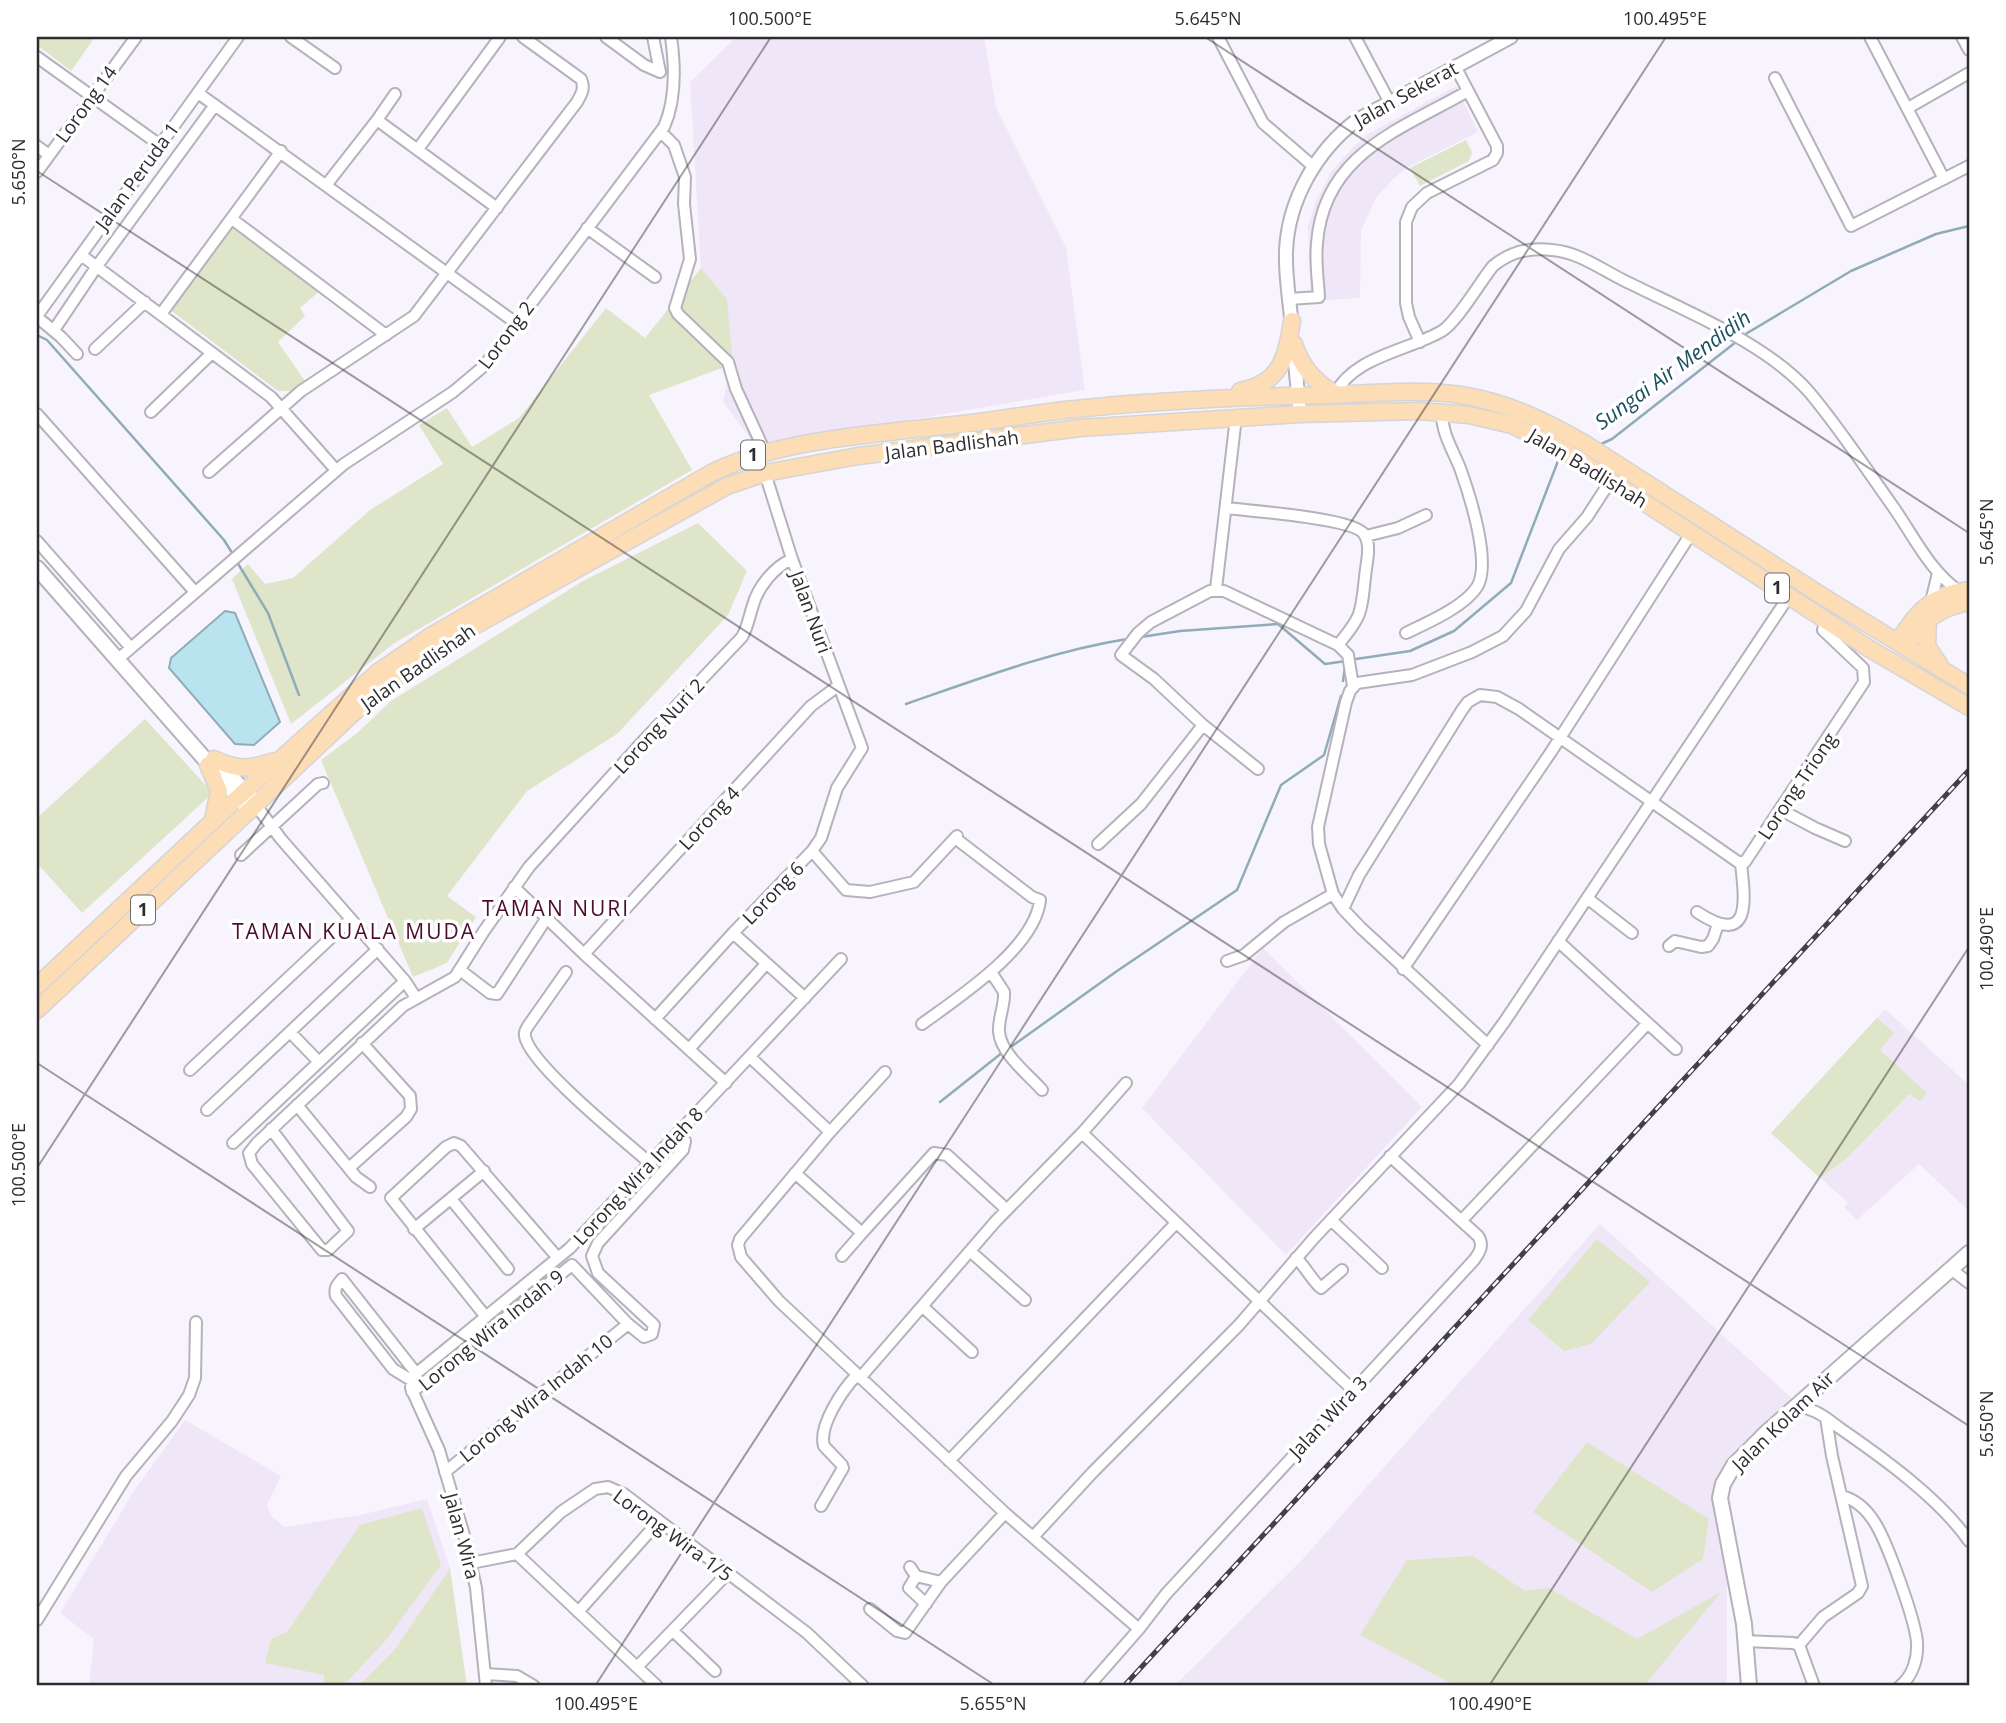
<svg xmlns="http://www.w3.org/2000/svg" width="2006" height="1723" font-family="'Open Sans',sans-serif">
<rect width="100%" height="100%" fill="#f8f4fe"/>
<path fill="#efe7f7" d="M736,37H984L996,107L1066,247L1085,390L756,446L723,402L732,360L727,299L701,268L690,82Z
M1456,86L1478,132L1408,167L1392,180L1376,198L1361,231L1360,298L1311,301L1308,226L1315,203L1331,172L1355,145L1368,134Z
M1263,948L1422,1107L1286,1255L1142,1108Z
M1885,1009L1969,1085V1211L1919,1164L1857,1220L1844,1207L1848,1203L1771,1133Z
M1600,1224L1794,1400L1717,1487L1713,1503L1727,1579V1686H1174L1300,1562Z
M185,1420L281,1476L267,1505L271,1515L284,1527L360,1515L427,1499L450,1568L395,1649L358,1686H89L94,1639L60,1613L134,1491Z"/>
<path fill="#dee5c9" d="M37,37H95L71,71L37,45Z
M1466,140L1472,152L1469,161L1420,186L1410,168Z
M234,223L322,289L300,308L305,316L278,342L305,381L291,391H278L169,309Z
M701,268L727,299L733,364L649,395L692,470L393,644L291,724L232,579L248,564L265,584L293,578L370,510L443,464L419,425L447,408L472,447L519,418L606,308L645,338Z
M698,523L747,571L728,615L617,734L527,791L447,896L476,917L447,963L413,977L321,760L356,734L391,701L583,581Z
M145,719L213,793L82,913L37,863V818Z
M1877,1018L1894,1033L1880,1050L1927,1093L1920,1101L1909,1094L1846,1159L1820,1178L1771,1133Z
M1597,1239L1650,1282L1591,1344L1564,1351L1528,1320Z
M1587,1442L1709,1519L1703,1559L1652,1592L1533,1512Z
M422,1508L441,1565L386,1640L343,1686H324V1675L265,1663L271,1639L287,1632L360,1525Z
M1473,1556L1525,1591L1549,1588L1637,1639L1721,1592L1644,1686H1456L1360,1635L1407,1560Z
M450,1568L467,1686H358L395,1649Z"/>
<path fill="#bae3f0" stroke="#90acb6" stroke-width="2" d="M225,611L235,613L280,722L254,745L235,744L169,668L171,658Z"/>
<g fill="none" stroke-linecap="round" stroke-linejoin="round">
<path stroke="#90acb6" stroke-width="2.5" d="M37,335L47,340L224,540L234,556
M1744,335L1851,271L1936,234L1969,226
M1599,445L1612,439L1736,342
M237,562L268,613L299,695
M1141,637L1180,631L1278,624L1325,664L1346,661
M1356,659L1410,651L1454,631L1511,583L1558,461L1567,458
M1343,681L1345,667
M906,704C978,679 1052,651 1127,639
M1008,1049L1117,971L1237,890L1281,785L1324,755L1341,696
M940,1102L1003,1052"/>
<g stroke="#b6b1ba" stroke-width="14">
<path id="minor" d="M291,37L335,68
M606,37L644,65L660,72L653,37
M1218,37L1263,123L1314,167
M1355,37L1389,101
M1870,37L1944,179
M1962,37L1969,50
M37,57L160,145
M1775,78L1851,226L1969,166
M198,93L516,323
M1908,108L1969,73
M377,120L395,94
M661,132L674,145L685,177L684,204L690,259L675,308L678,314L728,362L736,389L765,452
M37,146L49,155
M418,149L500,37
M37,172L136,37
M327,184L377,120L497,208
M232,219L386,335
M587,228L655,277
M81,255L271,397L336,470
M1289,299L1319,297C1318,279 1315,261 1317,243C1324,153 1402,129 1468,91
M161,314L281,151
M37,316L238,37
M37,317L61,337L77,354
M54,330L97,266L215,105
M1420,342L1409,317L1406,303V222L1412,207L1427,193L1493,160L1497,153V146L1455,66
M95,349L145,302
M1335,394C1354,356 1408,351 1442,331C1457,322 1480,282 1493,266C1510,252 1530,247 1552,250C1579,252 1602,270 1625,281C1683,310 1767,343 1810,393C1840,429 1867,470 1894,508C1914,537 1930,571 1959,591
M151,412L212,353
M37,414L195,592
M209,472L301,391L414,316L577,102C582,93 585,88 581,79L523,37
M1227,508C1251,511 1353,518 1364,534C1372,545 1366,564 1365,577C1361,614 1362,616 1338,645
M1366,536L1398,528L1426,515
M37,541L131,648
M1216,589L1236,417
M1931,602L1938,573
M1406,633C1427,623 1464,607 1477,587C1492,563 1469,493 1460,468C1452,448 1442,434 1442,413
M117,660L344,464L453,392L484,366L664,127C676,100 675,65 671,37
M1258,769L1203,725L1154,679L1121,655L1138,633L1151,622L1210,591H1224L1338,645L1348,655L1353,686
M255,804L281,839L405,981L416,998
M1781,810L1815,828L1845,841
M1098,844L1141,804L1203,725
M812,851L846,890L870,892L914,882L957,836
M241,855L318,784L323,783
M514,887L584,954L726,1083
M1587,898L1632,933
M1343,909L1359,875L1462,710L1468,702L1480,695L1497,697L1519,709L1738,862H1745L1864,682L1863,668L1823,630L1826,621
M1697,912C1752,948 1745,901 1741,863
M733,933L805,998
M1558,941L1676,1049
M1669,946L1675,941L1701,947L1708,946L1713,939L1718,924
M584,954L811,706L838,686
M1227,961L1244,955L1284,922L1333,894
M1403,969L1551,752L1692,532
M460,970L490,993L497,994L546,919
M566,972L528,1026C526,1030 524,1031 525,1036C529,1064 626,1142 651,1164
M991,972L1004,992C1005,1006 998,1018 999,1032C1001,1054 1028,1074 1042,1090
M655,1019L733,933L812,851L821,838L837,788L862,748L792,559L765,473
M922,1024C959,997 1035,948 1040,900L1032,897L955,838
M290,1032L318,1061
M1488,1045L1361,928L1343,909L1333,894L1319,844L1318,827L1346,702L1350,691L1357,683L1412,675L1472,652L1503,636L1526,611L1559,549L1587,517L1611,480
M689,1049L766,964
M750,1057L830,1132
M190,1070L351,919
M885,1072L830,1132L740,1239L738,1245L741,1257L779,1301L1005,1513L1139,1629
M297,1105L356,1177L370,1187
M207,1110L378,949
M271,1129L348,1231L328,1250H322L252,1164L249,1153L257,1143L403,1006L455,977L484,931L529,867L645,739L742,637C748,626 749,617 753,605C758,587 774,567 792,559
M1082,1133L1353,1390
M233,1143L405,981
M349,1168L406,1117L411,1109L410,1096L362,1043
M795,1173L862,1233L934,1153L947,1155L1006,1209
M451,1199L508,1269
M1331,1220L1382,1268
M1462,1220L1648,1023
M414,1229L484,1171
M970,1251L1025,1300
M842,1256L862,1233
M1296,1258C1305,1266 1313,1282 1321,1288L1342,1270
M1951,1269L1969,1283
M923,1307L972,1352
M486,1317L391,1198L446,1147L454,1143L461,1146L558,1258
M860,1378L995,1222L1082,1133L1126,1083
M411,1380L393,1369L336,1296C334,1288 337,1285 342,1279L416,1373
M412,1392L572,1265L628,1324L644,1337L652,1334L654,1325L598,1273L592,1256L598,1243L683,1150L685,1141L678,1134
M1800,1403C1806,1410 1811,1409 1818,1413C1826,1417 1834,1424 1841,1429C1883,1458 1940,1499 1969,1541
M949,1461L1176,1223
M445,1472L628,1324
M1842,1496C1857,1500 1867,1510 1875,1523C1887,1542 1915,1619 1917,1642C1918,1658 1913,1676 1900,1686
M821,1506L843,1468L842,1465L824,1446C818,1426 843,1389 857,1375
M1033,1537L1092,1473L1239,1325L1314,1238L1459,1084L1505,1021L1789,596
M517,1554L657,1686
M471,1563L517,1554L561,1512L595,1489L608,1487L624,1494L807,1633L863,1686
M910,1567L916,1576L941,1582
M916,1576L909,1588L926,1604
M870,1609L897,1631L905,1633L941,1582L1005,1513
M578,1612L659,1521
M37,1620L126,1476L172,1421L189,1395L195,1378L196,1322
M673,1631L715,1671
M1745,1641L1793,1643L1799,1645L1814,1686
M1799,1645L1823,1617L1858,1593L1862,1586L1832,1456L1826,1418
M637,1667L727,1574
M486,1674L517,1676L534,1686
M486,1686L476,1588L466,1542L439,1450L411,1388L412,1377L570,1248L841,959
M1089,1686L1139,1629L1166,1594L1474,1260C1480,1252 1484,1245 1478,1236L1390,1156"/>
</g>
<g stroke="#b6b1ba" stroke-width="16">
<path id="tertiary" d="M1292,328C1290,302 1285,277 1286,251C1288,200 1317,150 1357,120L1511,37
M1294,353L1300,414"/>
</g>
<g stroke="#b6b1ba" stroke-width="18">
<path id="secondary" d="M37,568L246,806
M217,762L251,798
M1749,1686L1744,1624L1720,1498L1723,1484L1734,1465L1765,1434L1969,1253"/>
</g>
<g stroke="#d5d5d6" stroke-width="19">
<path id="primary" d="M1294,344C1301,366 1314,382 1335,394
M1240,391C1281,383 1286,358 1292,321
M1928,618L1927,646L1939,664
M1911,639C1926,617 1943,607 1969,602
M1898,642C1917,611 1932,595 1969,590
M214,759C239,771 249,769 275,761
M208,765L219,791L213,820
M37,986L245,791L378,672L429,637L713,472C786,437 890,433 971,423C1006,419 1041,412 1076,409C1158,400 1242,397 1324,395C1369,394 1417,388 1461,395C1509,403 1543,420 1584,443L1827,599L1969,686
M37,1010L366,701L401,674L476,625L727,486L765,473L858,456L1080,428L1300,414L1420,411L1469,415L1512,425L1565,451L1870,649L1969,707"/>
</g>
<use href="#minor" stroke="#fff" stroke-width="10"/>
<use href="#tertiary" stroke="#fff" stroke-width="12"/>
<use href="#secondary" stroke="#fff" stroke-width="14"/>
<use href="#primary" stroke="#fdddb6" stroke-width="16"/>
<g stroke="#434045" stroke-width="5">
<path id="rail" d="M1124,1686L1969,770"/>
</g>
<use href="#rail" stroke="#fff" stroke-width="2.5" stroke-dasharray="8" stroke-linecap="butt"/>
</g>
<path fill="none" stroke="#2e2c30" stroke-width="2" stroke-opacity="0.45" d="M1205,37L1969,533M37,171L1969,1426M37,1063L996,1686M37,1168L771,37M595,1686L1666,37M1489,1686L1969,947"/>
<g text-anchor="middle" stroke-width="7" stroke-linejoin="round" paint-order="stroke">
<g fill="#fff" stroke="#6d6b6e" stroke-width="2">
<rect x="741" y="440.5" width="24" height="29" rx="5"/>
<rect x="1765" y="573.5" width="24" height="29" rx="5"/>
<rect x="131" y="895.5" width="24" height="29" rx="5"/>
</g>
<g font-size="18" font-weight="bold" fill="#2e2c30">
<text x="753" y="461">1</text>
<text x="1777" y="594">1</text>
<text x="143" y="916">1</text>
</g>
<g font-size="19" fill="#2e2c30" stroke="#fff">
<text transform="translate(1406 94) rotate(-29)" y="7">Jalan Sekerat</text>
<text transform="translate(86 104) rotate(-54)" y="7">Lorong 14</text>
<text transform="translate(137 176) rotate(-54)" y="7">Jalan Peruda 1</text>
<text transform="translate(506 335) rotate(-53)" y="7">Lorong 2</text>
<text transform="translate(952 445) rotate(-7)" y="7">Jalan Badlishah</text>
<text transform="translate(1588 468) rotate(31)" y="7">Jalan Badlishah</text>
<text transform="translate(811 612) rotate(70)" y="7">Jalan Nuri</text>
<text transform="translate(418 667) rotate(-35)" y="7">Jalan Badlishah</text>
<text transform="translate(659 726) rotate(-47)" y="7">Lorong Nuri 2</text>
<text transform="translate(1797 786) rotate(-56)" y="7">Lorong Triong</text>
<text transform="translate(709 818) rotate(-47)" y="7">Lorong 4</text>
<text transform="translate(773 893) rotate(-46)" y="7">Lorong 6</text>
<text transform="translate(638 1176) rotate(-47)" y="7">Lorong Wira Indah 8</text>
<text transform="translate(491 1330) rotate(-39)" y="7">Lorong Wira Indah 9</text>
<text transform="translate(536 1398) rotate(-39)" y="7">Lorong Wira Indah 10</text>
<text transform="translate(1328 1417) rotate(-47)" y="7">Jalan Wira 3</text>
<text transform="translate(1783 1421) rotate(-44)" y="7">Jalan Kolam Air</text>
<text transform="translate(673 1535) rotate(36)" y="7">Lorong Wira 1/5</text>
<text transform="translate(462 1536) rotate(75)" y="7">Jalan Wira</text>
</g>
<g font-size="21" font-style="italic" fill="#18505e" stroke="#fff">
<text transform="translate(1673 370) rotate(-36)" y="7">Sungai Air Mendidih</text>
</g>
<g font-size="21" letter-spacing="2" fill="#4d0c2b" stroke="#fff">
<text x="556" y="916">TAMAN NURI</text>
<text x="354" y="939">TAMAN KUALA MUDA</text>
</g>
</g>
<rect width="2006" height="1723" fill="none" stroke="#ffffff" stroke-width="77"/>
<rect x="38" y="38" width="1930" height="1646" fill="none" stroke="#2e2c30" stroke-width="2.5"/>
<g font-size="18" text-anchor="middle" fill="#2e2c30">
<text x="770" y="25">100.500°E</text>
<text x="1208" y="25">5.645°N</text>
<text x="1665" y="25">100.495°E</text>
<text transform="translate(19 172) rotate(-90)" y="6">5.650°N</text>
<text transform="translate(1987 532) rotate(-90)" y="6">5.645°N</text>
<text transform="translate(1987 949) rotate(-90)" y="6">100.490°E</text>
<text transform="translate(19 1165) rotate(-90)" y="6">100.500°E</text>
<text transform="translate(1987 1424) rotate(-90)" y="6">5.650°N</text>
<text x="596" y="1710">100.495°E</text>
<text x="993" y="1710">5.655°N</text>
<text x="1490" y="1710">100.490°E</text>
</g>
</svg>
